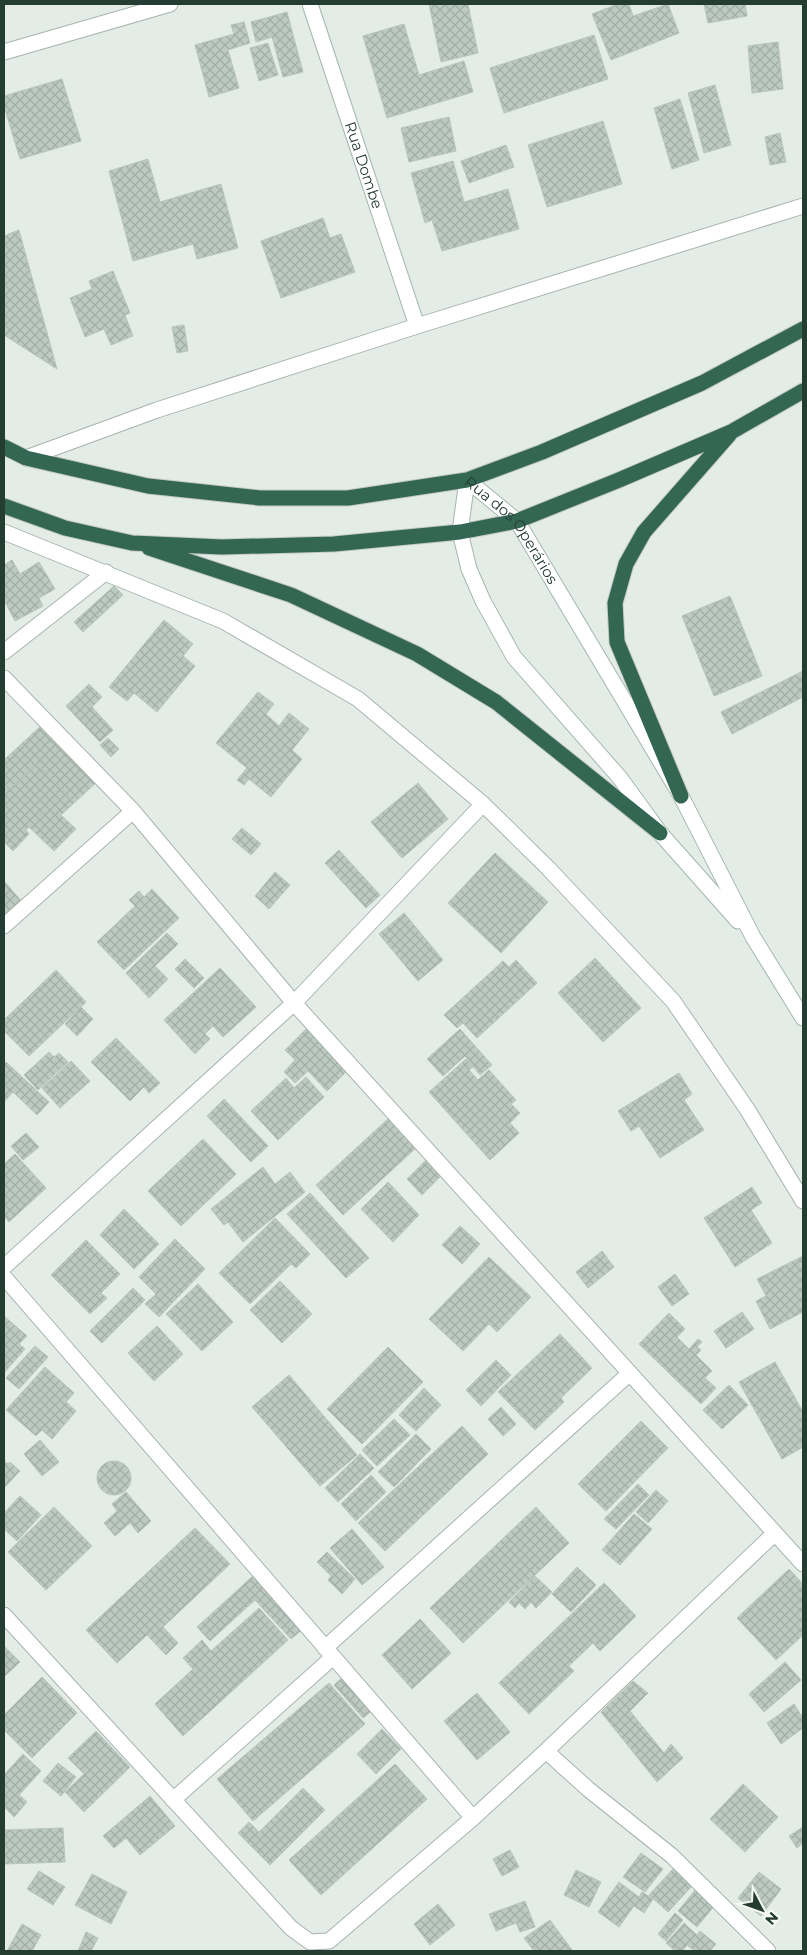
<svg xmlns="http://www.w3.org/2000/svg" width="807" height="1955" font-family="Montserrat,sans-serif">
<defs>
<pattern id="building-cross-hatch" width="8" height="8" patternUnits="userSpaceOnUse" patternTransform="scale(1.25)"><rect width="8" height="8" fill="#bccac2"/><path d="M0 0l8 8M0 8l8-8" fill="none" stroke="#a1aea7"/></pattern>
</defs>
<rect width="100%" height="100%" fill="#e4ece7"/>
<path fill="url(#building-cross-hatch)" stroke="#b7c5bd" d="M429,4H468L478,53L441,62Z
M618,4H629L633,16L668,4L679,33L611,60L592,14Z
M704,4H745L747,16L708,23Z
M287,12L303,72L283,77L272,37L256,42L251,22Z
M244,22L250,43L228,50L239,88L209,97L195,45L234,34L231,25Z
M404,24L419,75L464,61L473,92L387,118L363,36Z
M594,35L608,79L504,113L490,68Z
M778,42L783,89L752,93L748,46Z
M268,43L278,75L259,81L250,48Z
M62,79L81,141L20,159L4,106V96Z
M715,85L731,145L704,153L688,93Z
M680,99L699,160L672,169L654,108Z
M449,117L456,151L409,162L401,128Z
M603,121L622,184L547,207L528,145Z
M780,133L786,162L770,165L765,137Z
M506,145L514,167L469,183L461,161Z
M148,159L160,202L221,184L238,248L197,259L193,244L133,261L109,171Z
M453,161L464,202L508,189L519,229L442,251L432,220L425,223L411,173Z
M323,218L330,238L341,234L355,272L281,298L261,241Z
M19,230L57,369L4,335V236Z
M113,271L130,313L125,315L133,336L111,345L104,329L85,337L70,298L92,289L89,281Z
M184,325L188,351L177,353L172,327Z
M12,560L20,574L39,562L55,589L39,598L43,606L15,621L4,600V565Z
M114,586L123,595L83,632L74,622Z
M730,596L762,676L714,696L682,616Z
M164,620L193,644L183,656L195,666L157,712L134,693L127,701L109,687Z
M803,671V697L732,734L721,712Z
M89,684L102,697L92,707L113,730L100,742L66,706Z
M258,692L274,704L266,714L279,726L289,713L309,729L292,750L302,759L271,797L249,779L244,785L237,780L247,768L216,743Z
M44,723L98,781L74,803L37,763L9,790L4,784V760Z
M108,738L119,749L111,757L100,745Z
M37,763L64,792L26,830L29,834L13,851L4,842V786L9,790Z
M418,783L448,819L402,858L371,822Z
M64,792L74,803L61,815L76,829L54,851L29,827Z
M242,828L261,844L251,855L232,839Z
M339,850L380,895L366,908L325,863Z
M495,853L548,902L501,953L448,903Z
M275,872L290,885L269,909L255,896Z
M4,881L23,903L4,920Z
M152,889L179,918L124,970L97,942L135,906L129,900L139,891L144,897Z
M404,913L443,960L418,981L379,934Z
M167,933L178,944L155,966L168,979L149,998L126,973Z
M595,958L641,1008L603,1042L558,993Z
M185,959L204,978L194,988L175,969Z
M516,960L537,983L477,1038L463,1023L457,1028L444,1015L503,961L509,967Z
M220,968L256,1007L223,1037L213,1026L205,1034L210,1039L195,1054L164,1020Z
M56,970L86,1002L29,1056L4,1031V1020Z
M81,1007L93,1019L77,1036L65,1024Z
M306,1029L347,1071L327,1091L308,1071L295,1083L284,1072L295,1060L285,1050Z
M460,1029L492,1065L480,1075L465,1056L443,1076L427,1059Z
M116,1038L160,1083L149,1093L144,1087L130,1101L91,1062Z
M49,1052L54,1057L59,1053L68,1062L38,1090L24,1075Z
M466,1059L473,1067L469,1070L478,1080L489,1070L516,1100L511,1104L520,1113L510,1123L519,1133L490,1160L429,1092Z
M71,1061L90,1081L60,1108L42,1088Z
M6,1062L49,1102L37,1115L13,1092L4,1102V1065Z
M679,1073L692,1094L684,1100L704,1130L660,1158L639,1126L631,1131L618,1111Z
M306,1077L324,1097L278,1140L251,1111L286,1078L294,1088Z
M224,1099L268,1146L251,1162L207,1116Z
M389,1118L416,1148L343,1215L316,1185Z
M26,1133L39,1147L23,1160L11,1146Z
M203,1139L236,1174L181,1226L148,1191Z
M15,1154L46,1188L9,1222L4,1216V1164Z
M426,1160L441,1176L422,1195L407,1179Z
M263,1167L275,1184L290,1172L305,1192L243,1242L228,1222L224,1225L211,1209Z
M388,1182L419,1215L393,1242L361,1209Z
M752,1187L762,1203L751,1210L772,1243L735,1267L704,1218Z
M310,1193L369,1258L346,1278L287,1214Z
M124,1209L159,1244L134,1269L100,1235Z
M275,1218L310,1254L296,1268L291,1264L250,1304L219,1273Z
M460,1226L480,1244L462,1264L442,1245Z
M175,1239L205,1269L159,1317L145,1304L156,1294L139,1277Z
M86,1240L120,1274L101,1293L107,1298L90,1314L51,1275Z
M602,1251L614,1267L588,1288L576,1272Z
M803,1256V1312L770,1329L756,1301L766,1296L757,1279Z
M489,1257L531,1297L497,1332L489,1324L463,1351L429,1319Z
M675,1274L689,1294L672,1306L658,1287Z
M280,1281L312,1314L282,1343L250,1310Z
M198,1284L233,1322L202,1351L166,1314Z
M133,1288L145,1300L102,1343L90,1331Z
M742,1312L754,1329L726,1348L714,1331Z
M669,1313L685,1329L677,1337L689,1349L698,1339L702,1342L697,1347L701,1350L696,1355L712,1371L705,1378L716,1388L701,1404L639,1344Z
M4,1316L27,1336L19,1344L25,1349L4,1373Z
M157,1326L183,1354L154,1381L128,1353Z
M560,1334L592,1368L561,1398L564,1402L535,1430L498,1392Z
M35,1346L48,1357L19,1389L6,1378Z
M388,1347L423,1382L362,1444L327,1409Z
M496,1360L511,1375L481,1406L466,1390Z
M775,1362L803,1412V1447L782,1459L739,1382Z
M45,1367L74,1393L66,1402L76,1411L52,1439L42,1430L36,1436L6,1410Z
M289,1375L357,1455L320,1486L252,1407Z
M729,1385L748,1405L722,1429L703,1410Z
M424,1388L441,1405L416,1431L399,1415Z
M501,1407L516,1424L503,1436L488,1419Z
M394,1419L410,1435L377,1466L362,1450Z
M641,1421L668,1448L606,1511L578,1484Z
M462,1426L488,1454L385,1551L358,1523Z
M416,1434L431,1449L394,1487L378,1472Z
M40,1440L59,1462L42,1476L24,1454Z
M360,1454L374,1468L338,1502L325,1488Z
M4,1461L8,1464L10,1462L20,1471L4,1488Z
M97 1478a17 17 0 1 1 34 0a17 17 0 1 1-34 0Z
M371,1475L386,1492L356,1521L341,1504Z
M638,1484L649,1495L616,1529L604,1519Z
M656,1490L668,1501L648,1523L636,1512Z
M126,1492L151,1521L138,1533L130,1523L115,1536L104,1523L117,1511L112,1504Z
M20,1496L41,1515L17,1541L4,1529V1513Z
M54,1507L92,1546L46,1590L8,1552Z
M536,1507L569,1543L463,1643L430,1608Z
M634,1514L652,1529L620,1565L602,1550Z
M195,1528L230,1564L163,1627L178,1643L166,1655L147,1635L117,1663L86,1630Z
M352,1529L384,1567L362,1585L330,1548Z
M327,1552L355,1579L342,1594L328,1580L331,1576L317,1562Z
M577,1567L596,1585L571,1612L552,1594Z
M789,1569L803,1584V1635L776,1660L737,1618Z
M254,1575L303,1629L291,1639L255,1600L210,1641L197,1627Z
M535,1576L552,1592L536,1608L531,1602L525,1609L519,1603L515,1608L509,1602Z
M604,1583L636,1616L600,1651L593,1643L569,1666L574,1671L529,1714L499,1683Z
M259,1608L288,1640L183,1736L155,1704L193,1669L183,1658L202,1640L211,1651Z
M420,1619L451,1653L412,1689L382,1655Z
M4,1646L20,1662L4,1677Z
M785,1662L801,1680L764,1712L749,1694Z
M345,1675L374,1709L363,1718L334,1685Z
M42,1677L77,1713L32,1758L4,1730V1715Z
M633,1681L648,1693L630,1711L664,1753L671,1744L683,1758L657,1782L601,1712Z
M329,1683L365,1724L253,1821L217,1779Z
M477,1693L510,1732L477,1760L444,1721Z
M794,1704L803,1718V1728L781,1744L767,1723Z
M382,1729L401,1749L376,1774L357,1754Z
M96,1731L130,1767L84,1812L65,1792L84,1774L68,1758Z
M23,1754L41,1771L19,1795L27,1802L14,1817L4,1807V1775Z
M58,1763L76,1777L61,1796L43,1781Z
M395,1764L427,1799L321,1895L289,1860Z
M743,1784L778,1817L745,1852L710,1819Z
M303,1788L325,1810L270,1865L238,1833L249,1822L259,1832Z
M150,1796L175,1826L140,1855L126,1838L114,1848L103,1836Z
M803,1827V1843L797,1848L789,1836Z
M63,1828L65,1862L4,1864V1830Z
M510,1850L519,1867L502,1876L493,1859Z
M641,1853L663,1869L645,1892L623,1877Z
M674,1868L693,1885L668,1912L649,1895Z
M576,1870L601,1882L589,1907L564,1895Z
M39,1871L65,1887L53,1905L27,1889Z
M759,1872L781,1889L761,1916L738,1898Z
M92,1874L127,1892L111,1924L75,1905Z
M619,1882L639,1897L642,1892L653,1899L644,1913L634,1906L619,1927L598,1912Z
M696,1889L715,1905L697,1927L678,1911Z
M525,1901L535,1927L520,1932L516,1923L496,1931L489,1914Z
M438,1904L455,1925L430,1945L414,1924Z
M675,1913L683,1920L666,1941L658,1934Z
M550,1920L572,1950L570,1951H534L524,1938Z
M684,1923L697,1935L682,1951H675L666,1943Z
M22,1924L41,1935L32,1951H7Z
M700,1931L716,1944L710,1951H695L688,1946Z
M86,1932L98,1938L91,1951H78Z"/>
<g fill="none" stroke-linecap="round" stroke-linejoin="round">
<g stroke="#a7b4ad" stroke-width="17">
<path id="street" d="M4,52L170,4
M26,458L157,410L417,326L803,206
M4,532L223,621L358,699L483,804L548,868L673,1001L747,1109L803,1201
M4,652L106,572
M4,678L133,811L294,1003L803,1564
M4,926L133,811
M4,1267L294,1003L483,804
M4,1277L473,1818
M4,1615L291,1928L310,1942L329,1941L473,1818L546,1751L588,1789L672,1856L768,1951
M325,1648L630,1373
M546,1751L775,1533
M173,1800L333,1657"/>
</g>
<g stroke="#a3b7ad" stroke-width="17">
<g id="secondary">
<path id="s1" d="M310,4L417,326"/>
<path id="s2" d="M467,480L517,521L681,796L753,937L803,1018"/>
<path d="M467,480L460,532L469,569L483,601L514,657L620,778L660,833L738,921"/>
</g>
</g>
<g stroke="#c2c8c6" stroke-width="17">
<path id="highway" d="M4,447L26,458L148,486L260,498H348L467,480L542,452L702,383L803,329
M4,506L65,528L132,543L222,547L334,544L460,532L517,521L619,480L731,432L803,391
M149,548L291,595L417,654L496,702L660,833
M681,796L617,642L615,603L626,564L644,532L729,435"/>
</g>
<use href="#street" stroke="#fff" stroke-width="15"/>
<use href="#secondary" stroke="#fff" stroke-width="15"/>
<use href="#highway" stroke="#336653" stroke-width="15"/>
</g>
<g text-anchor="middle" stroke-width="4" stroke-linejoin="round" paint-order="stroke">
<g font-size="15" fill="#253c32" stroke="#f4f9f6">
<text dy="5" stroke="none"><textPath href="#s1" startOffset="170">Rua Dombe</textPath></text>
<text dy="5" stroke="none"><textPath href="#s2" startOffset="68">Rua dos Operários</textPath></text>
</g>
</g>
<rect width="807" height="1955" fill="none" stroke="#253c32" stroke-width="10"/>
<g transform="translate(762 1910) rotate(131)" stroke="#f4f9f6" stroke-width="4" paint-order="stroke">
<path d="M0-4L9 19L0 12L-9 19Z" fill="#253c32"/>
<text y="-8" font-size="14" font-weight="bold" text-anchor="middle" fill="#253c32">N</text>
</g>
</svg>
